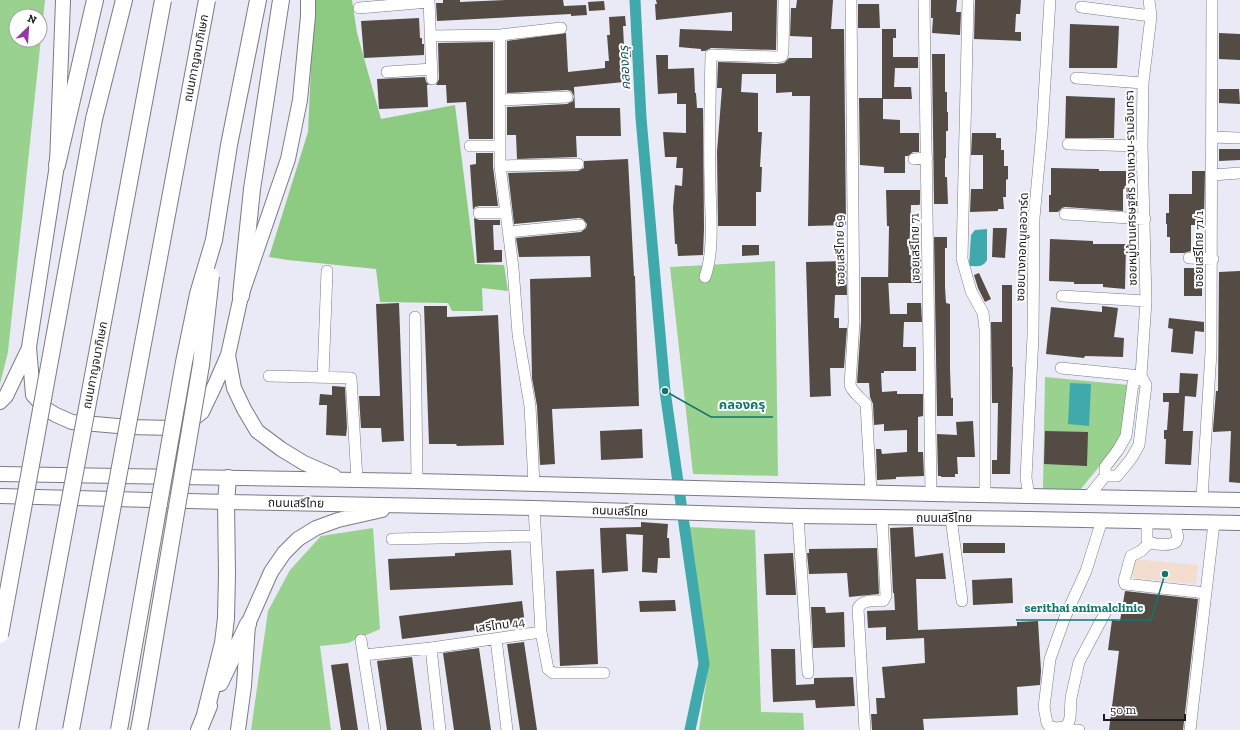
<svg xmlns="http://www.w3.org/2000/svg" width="1240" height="730" font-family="'Zilla Slab','Noto Sans Thai',serif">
<rect width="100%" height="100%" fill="#e9eaf6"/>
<path fill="#f2ddcf" d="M1134,559L1198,565L1196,584L1133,578Z"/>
<path fill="#99d18e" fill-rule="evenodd" d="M0,0H45L8,352L0,384ZM16,16H40V40H16Z
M775,261L778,476L693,474L670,267Z
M1045,377L1129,385L1120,441L1080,490L1043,489Z
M688,527L755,530L761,712L803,713L804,730H699L709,663Z
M373,528L380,629L348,643L320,646L331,730H251L268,611L290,570L321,536Z"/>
<path fill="#8ecb82" d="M314,0H352L357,33L381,119L455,105L475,264L504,265L508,291L482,288L483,311H452L448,303L380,302L376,269L288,260L269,257L308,132Z"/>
<path fill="#40a9ac" d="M987,229V260C983,268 976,266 969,266L971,235L975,230Z
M1070,383L1091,384L1089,426L1068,424Z"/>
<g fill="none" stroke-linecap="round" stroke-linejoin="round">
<path stroke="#40a9ac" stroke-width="11" d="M635,0L641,118L665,391L704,664L690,730"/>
</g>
<path fill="#534b44" d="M443,0H460V2L506,0H563L564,6L586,5L587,15L571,16V14L437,21L436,3H443Z
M656,0H777L776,50L711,48L705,51H701V49L679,47L680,29L732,31V12L656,20L655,4H657Z
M797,0H833L831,29H844L846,225L808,226L810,96H792V92L776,93V74H742L741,92L758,93V132H762L760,167H762L761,192H756V226H718L717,152L722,88H717L718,62L776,64L784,63L789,58H812V37L790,36L791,8H796Z
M931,0H957L956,12H961L960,35L932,33L933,18H931Z
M975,0H1021L1020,14H1016L1015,32H1021V41L974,39Z
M604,1L605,10L589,11L588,2Z
M858,4H879L880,28H858Z
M625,16L626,26H623L624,47H630L631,57L621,58L624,82L574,87L575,108H620L621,136H576L577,157L517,159L516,135H507V107L567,104L573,101L574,96L571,91L567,90L507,93V41L566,33L568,72L605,68V61H609L607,35H610L609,17Z
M419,18L420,38H422V44H424V55L364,58L361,21Z
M1070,24L1119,26L1117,68H1069Z
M882,29H896V38H893V57H918V68H895L894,87H911L912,99H883V119L900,120V133H919V152H913L908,156H905V173H884V167L860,165L859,98H882Z
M1219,33L1240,34V60L1219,59Z
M493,42V139H469L466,102L447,103L446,85H436L439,79L438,43Z
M932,54H945V92H947V112H948V131H946V158H945V177H947L948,204H934Z
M656,55H668V69L694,68L695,93H696L697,108H703L704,229L703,255L678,256L677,244H675L673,208L675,185L682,186L683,168H676L677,157H665L663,132L686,133V104H677V93L658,94Z
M425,77L426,82L429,85H427L428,107L379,109L377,79Z
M1219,89H1239L1240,104L1219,103Z
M1066,96L1115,98L1114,138H1065Z
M972,133H996V138H1001V150H1004V166H1008V179L1006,180V197H1003L1004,209H998V211L970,212L971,189H983V155H971Z
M1219,149H1240V160L1219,161Z
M476,153H493V167L498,206H479L475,207L473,210L470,165L476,164Z
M628,159L634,276H635L639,406L552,409L555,464L540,465L537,406L532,378L530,279L591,277L590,256L519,257L516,238L581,232L586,228L587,224L583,219L579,218L514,224L508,173L578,171L584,168V161Z
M1051,168L1099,169V171H1126V189H1123V211L1065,207L1062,208L1058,212H1049V195H1051Z
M1192,171H1205L1204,220H1197V225H1191V251L1184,253H1170V237H1167V224H1166V213H1169V194H1192Z
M886,190H920V204L919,205H911L909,255H921V283H888L889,226H887Z
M474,218L479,220H500V225H493L494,250H502V262L477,263Z
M993,228H1007L1005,258L992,257Z
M934,237H947V248H945V287L946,303L950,304V369L951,398H953V416H937Z
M1050,239L1093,241V244H1126L1125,289L1103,287V284H1074V282L1049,281Z
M742,245H759V255L742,256Z
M846,261L847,295H835L834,318H839V328H847L844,368H830L831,396L810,397L806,262Z
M1184,268H1202V296H1184Z
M1240,271V483L1229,482L1231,431L1213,432V429L1216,391H1218L1219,272Z
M979,273L991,299L985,302L978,288L974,275Z
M861,277H888L890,314H907V303H921L922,322H904L903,347H916V371H884V373H881L882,392L897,391V394H923V416L918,417V452H923L924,476L896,477V479L877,480L876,449H881L882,454L907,452V430L884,431V424L874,425L873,404L870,397L869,383H857L861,322Z
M1002,285H1012V367H1013L1010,474H992V460H997L998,403H992L991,322H1002Z
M399,303L404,441L382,442L381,428H361L359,396H380L376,304Z
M424,306H447V317L498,315L504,445L457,446L456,444H429Z
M1102,306L1118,308L1114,337L1124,338L1123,357L1085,356L1084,358L1046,354L1051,307L1102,312Z
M1169,318L1204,322V332L1195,331L1193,354L1171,352L1173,329L1168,328Z
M1180,373L1198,374L1196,397L1185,396L1183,431H1193L1191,465L1165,464L1166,439H1164V430H1167L1169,402H1163V393H1179Z
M332,386L345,387L347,428L346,436L326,435L327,405H319L320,394L332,395Z
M973,421L975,457H957L958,474H955V477H941V476H938L937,434L957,435L956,422Z
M642,429L643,458L601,460L600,431Z
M1045,431L1088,432L1087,466L1044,464Z
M641,522L668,524L667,538H669L670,558H658L657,573L642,572L643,535L626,534L628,571L602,573L600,528L641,527Z
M913,527L915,557L943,553L946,579H916L918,630L1017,626V622L1038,621L1041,671L1040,685L1017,687L1018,715L923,719L924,730H872L871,714H877L876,698H885L882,667L925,663L924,638L886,640V627L868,628L867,611L895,610L894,593H893L890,528Z
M963,543H1005V553H963Z
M877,548L879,594L849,597L847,573L809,574L807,553H809V549Z
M511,550L513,585L390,590L388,559L455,556V553Z
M793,553L796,595H766L764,554Z
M594,569L598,664L560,666L556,571Z
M1012,578L1013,603L973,605L972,580Z
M1125,591L1198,599L1183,730H1109L1119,651L1108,650L1112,620L1120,621Z
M675,600L676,611L640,612L639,601Z
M522,601L525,624L402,639L399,616Z
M811,607H825L826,613L844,612L845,647L813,648Z
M524,642L537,730H520L507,644Z
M479,648L491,730H454L443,653Z
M771,649H795L796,685L814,684V678L853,677L855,706L816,708L815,700L773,702Z
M412,657L422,730H387L377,661Z
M348,663L358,730H341L331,665Z"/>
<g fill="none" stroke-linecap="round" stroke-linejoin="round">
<g stroke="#7a7b85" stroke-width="12">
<path id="minor" d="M429,0L432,79
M851,0L854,322L850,385C852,392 861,398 866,404L871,492
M924,0L931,494
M968,0L962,259L971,291L983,313L985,329V495
M1081,7L1151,16
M359,8L429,2
M500,35V166L513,268L518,334L530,406L534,484
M431,36L500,35L561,28
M387,72L432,69
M1076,78L1143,83
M501,100L567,97
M1212,137L1238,138
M1068,144L1142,146
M470,146H500
M914,159L927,158
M500,166L578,164
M1212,175L1240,173
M479,213H506
M1065,214L1145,219
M508,232L580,225
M1189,258L1213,259
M705,277C715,249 710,209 710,180C709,138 710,97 711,55L776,57L782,56L783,51L784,0
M1062,296L1146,301
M415,317L417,481
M1061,368L1141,376
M269,376L351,378L357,480
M323,377L327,271
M1105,476H1117L1131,459L1139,445L1146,385L1141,376L1146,301L1142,146L1143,83L1151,16L1149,0
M1029,495L1026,478L1033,336L1034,218L1042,131L1050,0
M1089,496L1105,476V467L1118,450L1126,436L1133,383L1141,376
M1202,498L1211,352L1212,0
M534,508L541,632L548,669L553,673H604
M798,516L808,673
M951,518L962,601
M1102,520L1086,571L1065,617L1050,659L1044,707L1047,723L1049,726L1056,728L1065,727L1068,724L1070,718L1071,698L1079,662L1105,613
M1147,521V541C1154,545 1169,546 1176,542L1178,537L1174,522
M392,539L535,536
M1150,542L1141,551L1131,556L1130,559L1124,581L1125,584L1206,593
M496,639L507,730
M361,640L375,730
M431,648L440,730
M364,655L431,648L541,632
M865,730L858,608C863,599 874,601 883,601L886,596L882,517
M1075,730H1079
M1190,730L1214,523"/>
</g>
<g stroke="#7a7b85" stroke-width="16">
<path id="major" d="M63,0L57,165L29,347L33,395L46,409L56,415L72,422L129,427L173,428L189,422L202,412L214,387L228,355L241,296L288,159L300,100L308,16V0
M228,355L234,388L244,409L257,431L281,449L304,463L334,476
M0,402L6,396L29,348
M0,474L417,481L931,494L1240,500
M0,496L226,502L534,508L798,516L1030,519L1240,523
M238,730L244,686L248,624L271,572L284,553L298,539L316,528L338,520L382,510"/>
</g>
<g stroke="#7a7b85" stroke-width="18">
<path id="highway" d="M94,119L124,0
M57,165L95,0
M214,240L229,145L258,0
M241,296L252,189L281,0
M220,683L248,624
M205,715L223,643L226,618L227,574L226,502L228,478
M139,730L142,714
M199,730L209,706"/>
</g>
<use href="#minor" stroke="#fff" stroke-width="11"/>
<use href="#major" stroke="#fff" stroke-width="14"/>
<use href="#highway" stroke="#fff" stroke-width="16"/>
<g stroke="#7a7b85" stroke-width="18" stroke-linecap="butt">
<path id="highway-bridge" d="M0,635L94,119
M142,714L201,365L211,276
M27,730L163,0
M71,730L207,0
M119,730L184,362L198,294L214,240"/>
</g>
<use href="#highway-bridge" stroke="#fff" stroke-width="16"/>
</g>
<g text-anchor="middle" stroke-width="4" stroke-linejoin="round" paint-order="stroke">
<g font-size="12" fill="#1c1c20" stroke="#fff">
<text transform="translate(196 58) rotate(-79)" y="4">ถนนกาญจนาภิเษก</text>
<text transform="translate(1131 188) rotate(-91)" y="4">ซอยหมู่บ้านเศรษฐศิริ วงแหวน-รามอินทรา</text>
<text transform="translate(915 247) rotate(-91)" y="4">ซอยเสรีไทย 71</text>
<text transform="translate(1022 247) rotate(-88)" y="4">ซอยบางกอกบูเลอวาร์ด</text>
<text transform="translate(1199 249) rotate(-90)" y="4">ซอยเสรีไทย 71/1</text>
<text transform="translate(840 250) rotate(-91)" y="4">ซอยเสรีไทย 69</text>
<text transform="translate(95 365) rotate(-79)" y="4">ถนนกาญจนาภิเษก</text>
<text transform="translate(296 503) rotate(1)" y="4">ถนนเสรีไทย</text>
<text transform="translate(620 511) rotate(2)" y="4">ถนนเสรีไทย</text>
<text x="944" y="522">ถนนเสรีไทย</text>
<text transform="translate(500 625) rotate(-8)" y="4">เสรีไทน 44</text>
</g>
<g font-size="13" font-style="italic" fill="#195556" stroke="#fff">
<text transform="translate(624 68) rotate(-93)" y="5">คลองครุ</text>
</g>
</g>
<path fill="none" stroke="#0f766e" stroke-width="1.5" d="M665 391L711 417H773M1165 574L1151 620H1016"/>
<g fill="#0f766e" stroke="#fff" stroke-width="1.5">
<circle cx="665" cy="391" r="4"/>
<circle cx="1165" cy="574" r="4"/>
</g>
<g font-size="13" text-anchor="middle" font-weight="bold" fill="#0f766e" stroke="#fff" stroke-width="4" stroke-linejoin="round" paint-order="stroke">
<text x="742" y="409">คลองครุ</text>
<text x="1084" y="612">serithai animalclinic</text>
</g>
<g transform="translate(28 28) rotate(25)"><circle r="19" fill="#ffffff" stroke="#a4a4a6"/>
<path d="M0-3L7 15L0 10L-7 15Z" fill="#9439a3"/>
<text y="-6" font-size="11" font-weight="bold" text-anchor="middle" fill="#1c1c20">N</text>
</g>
<path d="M1104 714v6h81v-6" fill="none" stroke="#1c1c20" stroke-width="2"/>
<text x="1110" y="714" font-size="12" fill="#1c1c20" stroke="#ffffff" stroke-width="3" paint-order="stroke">50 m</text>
</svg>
